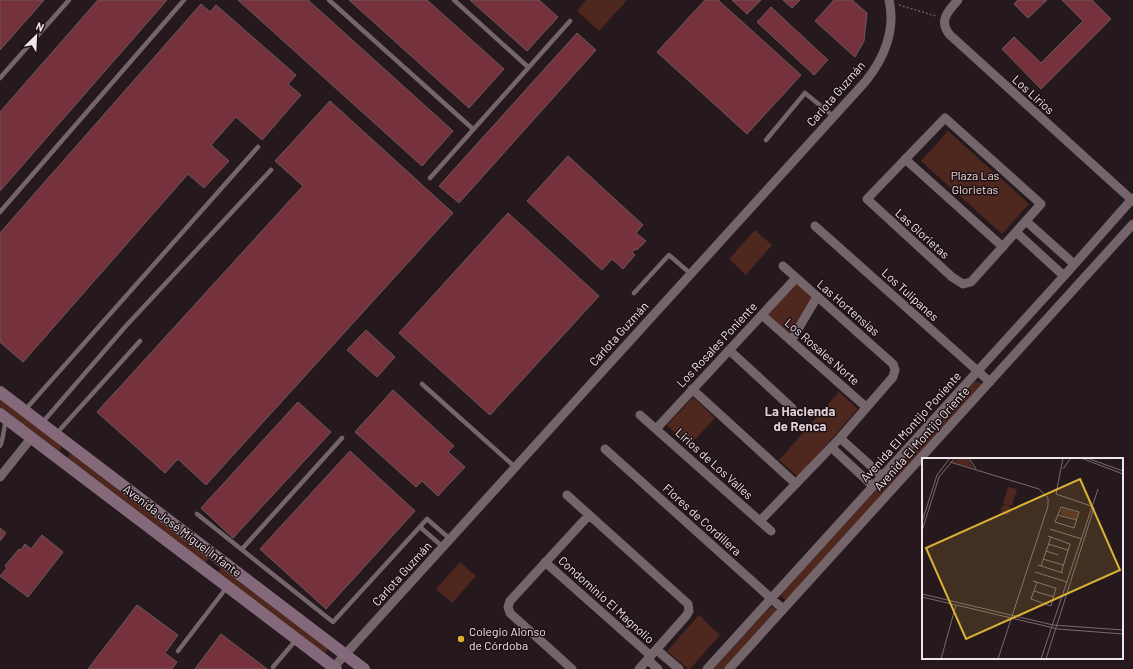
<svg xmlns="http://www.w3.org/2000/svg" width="1133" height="669" font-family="Barlow,sans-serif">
<rect width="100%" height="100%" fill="#26191e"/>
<path fill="#4e271f" d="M586,0H627L599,31L577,11Z
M948,131L1029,204L1002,234L921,161Z
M755,230L772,245L746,275L729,259Z
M796,283L813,298L791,335L767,315Z
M975,381L981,383V385L789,599L785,600L781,595L784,590Z
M839,392L858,409L798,477L779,460Z
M693,397L715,418L689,446L667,425Z
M0,398L59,443L61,446V450L58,452L0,409Z
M71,452L209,557L205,564L67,459Z
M460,562L476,576L452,603L436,589Z
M223,566L327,645L328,649L325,653H322L217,573Z
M771,606L776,609L775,613L724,669H713Z
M699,615L720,635L690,669H688L667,651Z"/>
<path fill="#75313c" stroke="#6b5b5c" d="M0,0H44L0,50Z
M98,0H167L0,191V112Z
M238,0H308L453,131L422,166Z
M349,0H427L504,69L469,108Z
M470,0H539L558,17L527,51Z
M705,0H718L801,75L747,134L657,52Z
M732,0H761L747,14Z
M783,0H800L792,8Z
M834,0H852L867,13L864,41L855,57L815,21Z
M1018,0H1047L1028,18L1014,4Z
M1062,0H1092L1111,19L1041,89L1002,49L1014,37L1041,63L1083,21Z
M201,4L210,12L216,5L296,75L288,84L301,95L262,140L236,117L211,145L229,161L204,188L188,174L23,362L0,342V233Z
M771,7L828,60L814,75L757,22Z
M577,33L596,50L459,203L439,186Z
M330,101L453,213L206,485L178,459L165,473L97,412L303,186L275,161Z
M568,156L643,225L636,233L646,241L637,250L636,249L632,252L635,255L623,269L612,259L602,270L527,201Z
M508,213L599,296L490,415L399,333Z
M366,330L395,357L377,377L347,350Z
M393,390L454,446L448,452L465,467L438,496L422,481L416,487L355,432Z
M298,402L331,432L233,538L201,508Z
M350,451L415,511L326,609L260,549Z
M0,528L6,533L0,541Z
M42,535L63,552L28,597L0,576L7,568L5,566L19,549L21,550L25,544L31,549Z
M137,605L178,635L165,653L177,662L172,669H88Z
M221,634L267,669H195Z"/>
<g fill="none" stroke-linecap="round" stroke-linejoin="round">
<path stroke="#675b5f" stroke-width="1.5" stroke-dasharray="2 2" stroke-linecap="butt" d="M899,5L936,16"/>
<path stroke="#74656b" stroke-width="4.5" d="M329,0L473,129
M454,0L528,67
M0,78L69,0
M766,140L805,93L833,116
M430,178L570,21
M0,212L184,0
M634,293L669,255L691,274
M422,384L515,467
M25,410L258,147
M42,423L125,327L271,170
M56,434L140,341
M0,446C3,442 4,426 6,420
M197,514L333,622L427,519L450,539
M420,527L443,547
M242,549L342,438
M178,651L227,587
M273,667L296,640"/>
<path stroke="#74656b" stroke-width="9" d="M958,0C948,11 938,21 950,35L1133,201
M945,118L1041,204L971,282L963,284L952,277L867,199Z
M905,159L1003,247
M1026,221L1074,264
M815,226L990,382
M1016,232L1064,276
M762,315L866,407
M791,341L817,297
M729,350L792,408
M692,389L796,484
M640,415L771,531
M656,429L796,278
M840,438L882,476
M831,447L873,486
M605,449L783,609
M0,477L32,437
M567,495L688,604L689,611L686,616L639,669
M760,521L840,438L893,377L895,370L893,364L783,266
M545,562L651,656
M657,650L679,669
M648,660L658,669
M332,669L865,82C884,59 896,30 889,0
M572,669L510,613L508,607L510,601L589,515
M707,669L1064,276L1133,198
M729,669L1133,224"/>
<path stroke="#84697b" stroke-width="12" d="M0,392L364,669
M0,414L336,669"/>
</g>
<circle fill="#dbb233" stroke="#1c1015" stroke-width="1.5" cx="461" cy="639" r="4"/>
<g text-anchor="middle" stroke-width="3" stroke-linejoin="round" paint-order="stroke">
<g font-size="12" fill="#efe6e9" stroke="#1c1015">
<text transform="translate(836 94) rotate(-49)" y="4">Carlota Guzmán</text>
<text transform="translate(1033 95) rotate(42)" y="4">Los Lirios</text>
<text transform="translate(922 234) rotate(42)" y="4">Las Glorietas</text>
<text transform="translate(910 295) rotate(42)" y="4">Los Tulipanes</text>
<text transform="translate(848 308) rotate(41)" y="4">Las Hortensias</text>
<text transform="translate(619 334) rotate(-48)" y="4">Carlota Guzmán</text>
<text transform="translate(717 345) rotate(-47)" y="4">Los Rosales Poniente</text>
<text transform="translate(822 352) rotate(41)" y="4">Los Rosales Norte</text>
<text transform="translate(911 427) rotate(-48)" y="4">Avenida El Montijo Poniente</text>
<text transform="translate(922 439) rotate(-48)" y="4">Avenida El Montijo Oriente</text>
<text transform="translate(714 464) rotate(42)" y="4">Lirios de Los Valles</text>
<text transform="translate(702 520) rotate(42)" y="4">Flores de Cordillera</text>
<text transform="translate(182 531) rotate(37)" y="4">Avenida José Miguel Infante</text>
<text transform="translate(402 574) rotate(-48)" y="4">Carlota Guzmán</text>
<text transform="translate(606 600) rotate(42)" y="4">Condominio El Magnolio</text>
</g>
<g font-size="12" fill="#f2dcd7" stroke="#1c1015">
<text x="975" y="180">Plaza Las<tspan x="975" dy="14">Glorietas</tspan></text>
</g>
<g font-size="12" fill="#efe6e9" stroke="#1c1015" text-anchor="start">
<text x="469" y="636">Colegio Alonso<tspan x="469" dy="14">de Córdoba</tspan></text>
</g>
<g font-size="13" font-weight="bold" fill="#dfced4" stroke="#1c1015">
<text x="800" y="416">La Hacienda<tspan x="800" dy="15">de Renca</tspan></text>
</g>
</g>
<g transform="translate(922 458)">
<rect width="201" height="201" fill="#26191e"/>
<path d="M36,0H46L51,10L31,4ZM86,29L95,31L90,48L81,46ZM79 52a5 5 0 1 1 10 0a5 5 0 1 1-10 0ZM140,50L156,55L154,61L139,56Z" fill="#4e271f"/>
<path fill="none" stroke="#766b6f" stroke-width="1" d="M47,0L54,11M141,0L134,36L169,48M159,0L201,16M165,0L201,13M28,4L117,31L126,40V48L76,201M141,11L148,1M139,49L157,54L152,70L133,64ZM136,57L155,62M0,64L15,17L28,0M128,71L160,81M0,73L17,19L33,0M126,78L148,86L139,115M126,86L146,92M124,93L136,97M121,101L141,107M116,107L141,115M119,108L129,79M113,114L145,124M111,123L133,130H134L129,148L109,141L115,124M112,133L132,139M0,136L131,167L201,172M0,139L136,171L201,176M19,201L34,147M119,201L176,31M124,201L172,50L169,48"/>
<path fill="#dbb233" fill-opacity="0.15" stroke="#dbb233" stroke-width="2" d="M158,21L198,112L44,181L4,90Z"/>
<rect width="201" height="201" fill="none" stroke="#efe6e9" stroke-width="2"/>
</g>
<g transform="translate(36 36) rotate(24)" stroke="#1c1015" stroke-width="3" paint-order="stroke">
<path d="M0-3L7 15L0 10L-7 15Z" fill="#efe6e9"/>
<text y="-6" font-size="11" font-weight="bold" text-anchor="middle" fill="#efe6e9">N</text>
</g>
</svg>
